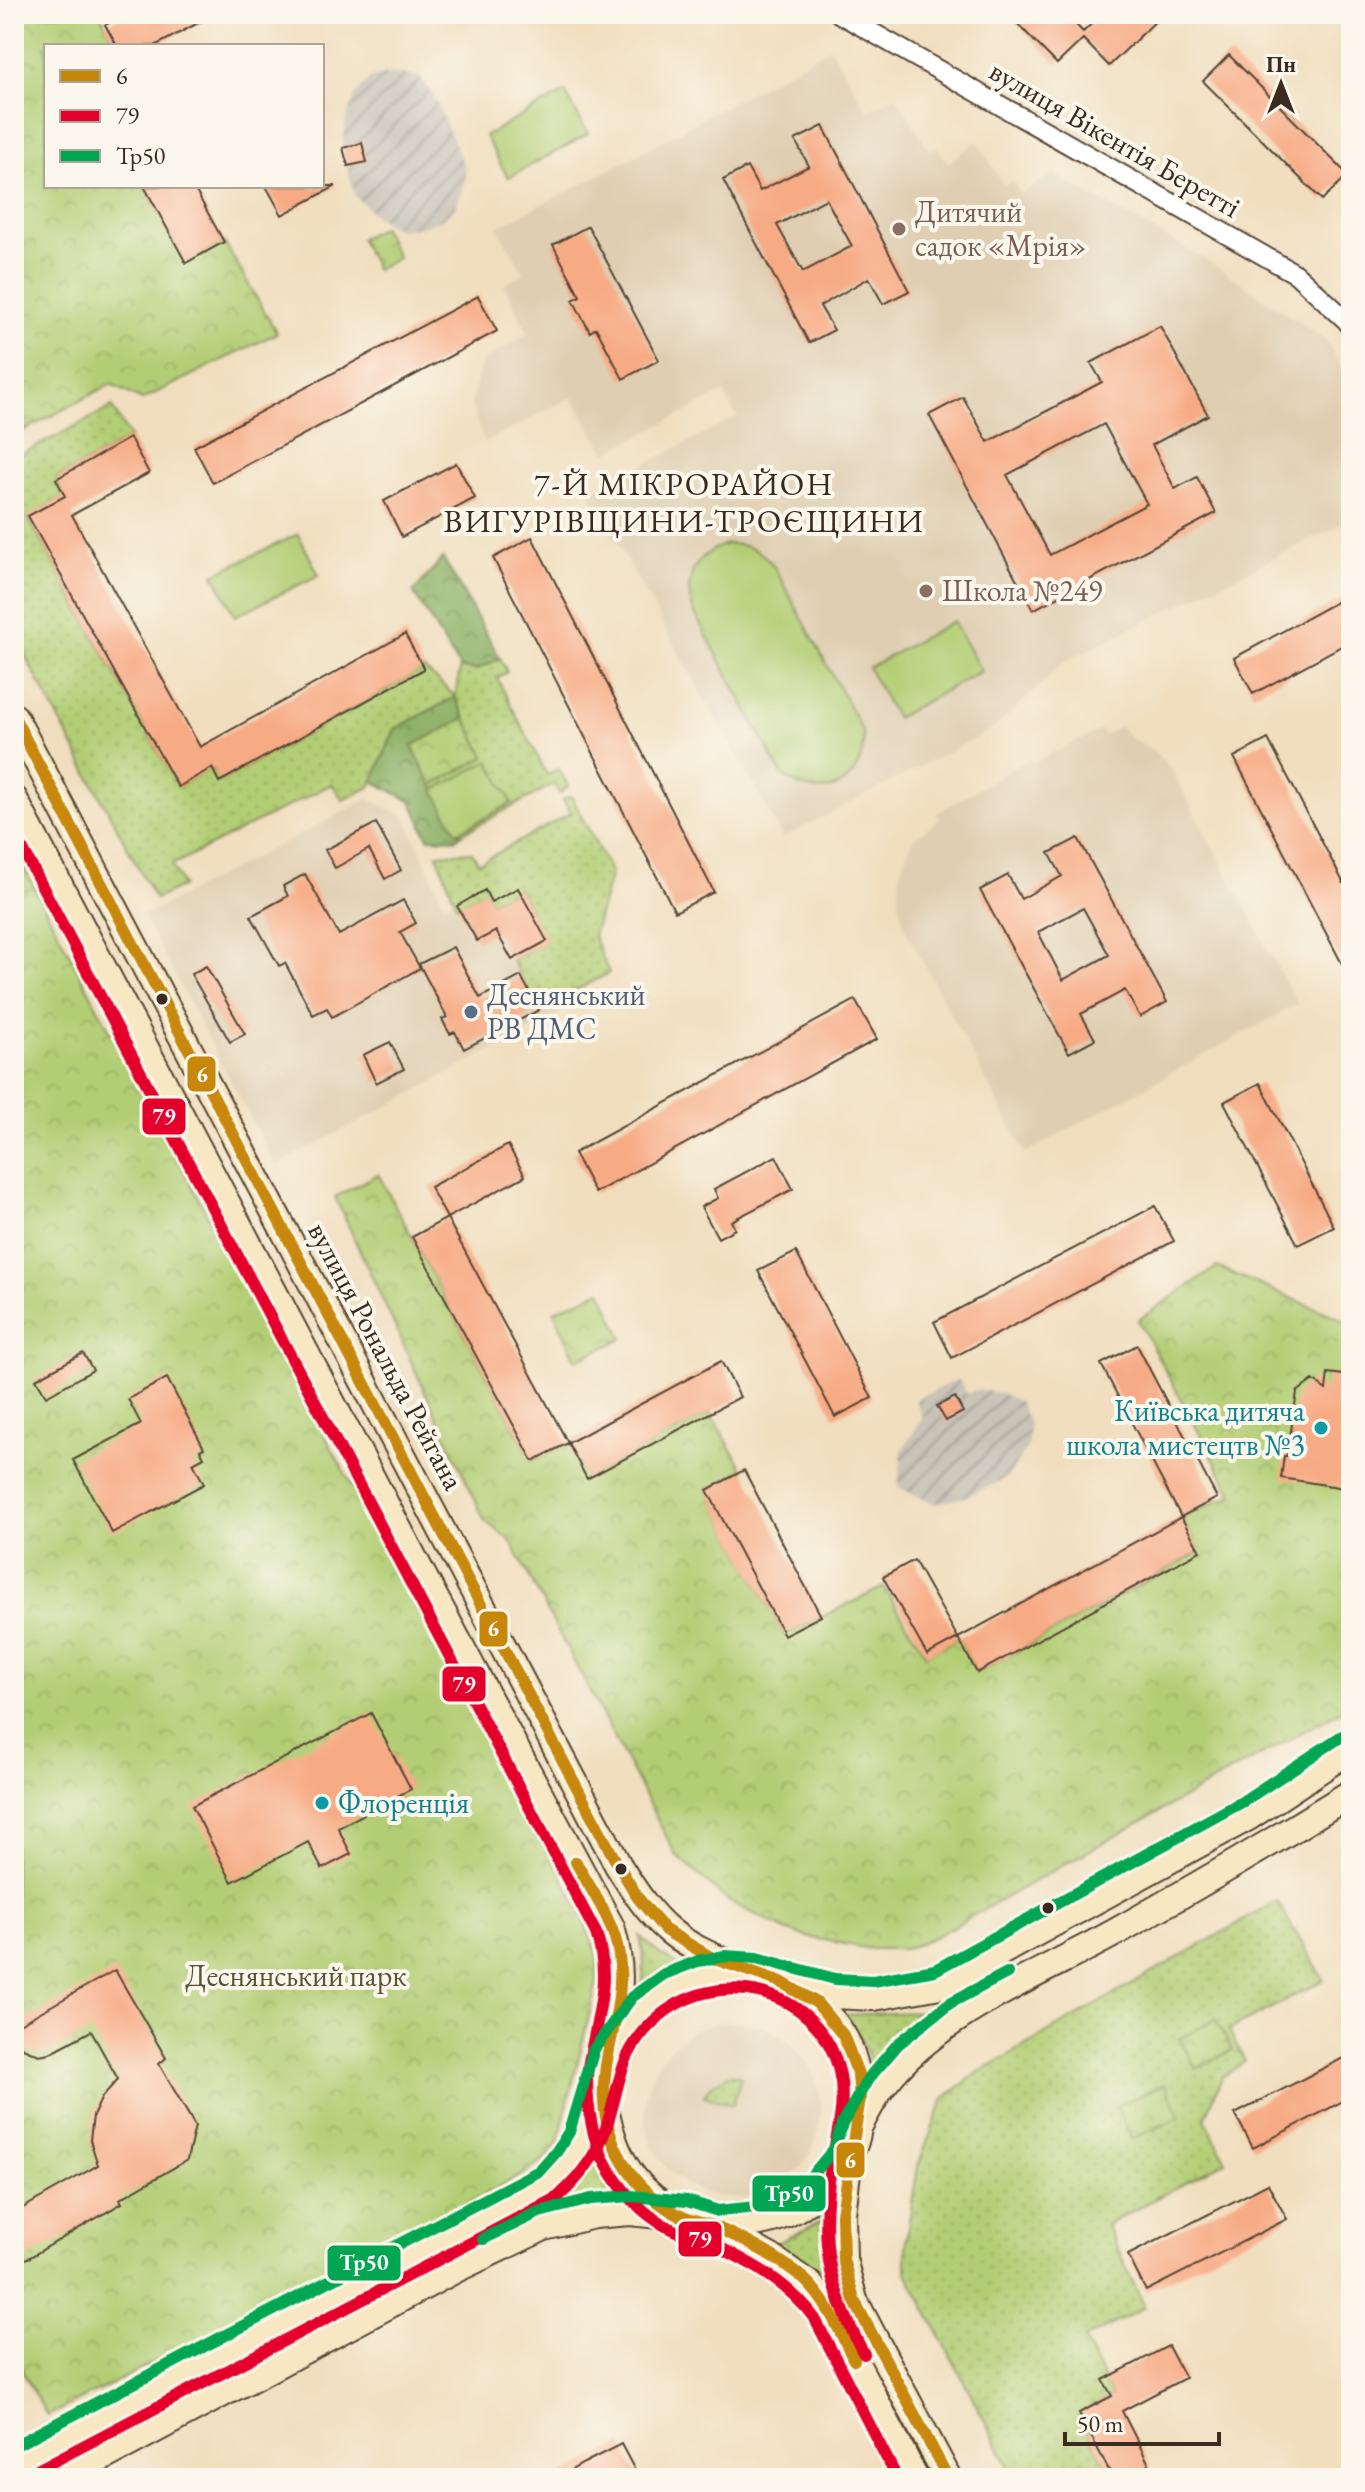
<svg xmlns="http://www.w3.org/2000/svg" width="1365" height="2492" font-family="'EB Garamond',serif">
<defs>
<pattern id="industrial-furrows" width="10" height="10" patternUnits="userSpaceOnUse" patternTransform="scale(2)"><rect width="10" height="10" fill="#c9c3b8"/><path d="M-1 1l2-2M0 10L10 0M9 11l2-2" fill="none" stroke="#a49f95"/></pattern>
<pattern id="grass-dots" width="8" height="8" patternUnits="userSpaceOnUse" patternTransform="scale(2)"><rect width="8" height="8" fill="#b2ce74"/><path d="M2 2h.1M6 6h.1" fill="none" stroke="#9ab164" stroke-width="1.8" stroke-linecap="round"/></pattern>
<pattern id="forest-crowns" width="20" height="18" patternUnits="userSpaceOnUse" patternTransform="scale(2)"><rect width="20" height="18" fill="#8db166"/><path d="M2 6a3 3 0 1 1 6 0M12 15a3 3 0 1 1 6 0" fill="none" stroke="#749053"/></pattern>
<pattern id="park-crowns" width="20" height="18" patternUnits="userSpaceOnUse" patternTransform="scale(2)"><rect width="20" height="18" fill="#b2ce74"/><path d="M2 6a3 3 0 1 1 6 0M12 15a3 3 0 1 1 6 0" fill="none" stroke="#9ab164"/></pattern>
</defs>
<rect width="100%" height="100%" fill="#fbf7ec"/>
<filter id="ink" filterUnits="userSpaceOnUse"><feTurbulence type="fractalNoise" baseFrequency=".0125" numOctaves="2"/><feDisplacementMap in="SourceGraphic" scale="16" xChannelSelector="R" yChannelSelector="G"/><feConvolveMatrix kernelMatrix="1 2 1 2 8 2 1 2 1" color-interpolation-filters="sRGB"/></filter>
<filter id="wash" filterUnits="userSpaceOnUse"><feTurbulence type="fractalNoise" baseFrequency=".006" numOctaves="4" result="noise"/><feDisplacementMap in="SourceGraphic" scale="32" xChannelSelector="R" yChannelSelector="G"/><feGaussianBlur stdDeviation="1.8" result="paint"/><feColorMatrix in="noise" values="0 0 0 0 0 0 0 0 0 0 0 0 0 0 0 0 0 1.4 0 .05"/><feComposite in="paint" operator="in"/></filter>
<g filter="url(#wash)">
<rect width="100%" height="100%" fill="#f0debe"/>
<path fill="#dfceb1" d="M830,48L868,111L896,96L929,150L937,147L948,163L977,141L1004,185L1012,181L1021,194L1053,174L1213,264L1326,340L1351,385V520L1065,661L996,727L783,838L589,493L737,417L724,392L606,453L572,397L484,443L471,404L482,361L528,333L504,285L524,273L497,227L613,168Z
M1120,726L1130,738L1153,750L1171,769L1297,1004L1025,1153L905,929L898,899L901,868L913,839L940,819L937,813L1029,759L1033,763L1100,730L1104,735Z
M368,799L405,816L444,904L513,874L583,1001L276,1166L143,916Z
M645 2110a88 88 0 1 1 176 0a88 88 0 1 1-176 0Z"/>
<path fill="url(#industrial-furrows)" d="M392,73L419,76L434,96L465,168V180L456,206L442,219L421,227L398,229L378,218L355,196L342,148L346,120L356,94L371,78Z
M958,1379L967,1394L976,1390L1001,1393L1019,1402L1029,1424L1028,1446L1007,1478L968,1496L935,1504L898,1487L902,1450L923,1418L915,1400Z"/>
<path fill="url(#grass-dots)" stroke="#767c49" stroke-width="2" d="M112,407L130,438L56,479L65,496L28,517L178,787L212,768L220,782L424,669L455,696L460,668L476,670L500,658L507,672L497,678L547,775L559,769L568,786L560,794L554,784L462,834L457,833L512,803L489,761L434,790L432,785L485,757L455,697L395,729L370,787L343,800L332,784L172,865L183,886L155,899L14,635V458Z
M571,796L611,873L593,936L609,973L539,1010L512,960L546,941L518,888L491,902L485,891L457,906L437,854L472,852L479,863L571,813L563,800Z
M1277,1901L1324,1980L1229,2030L1245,2062L1222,2077L1205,2119L1226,2161L1106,2225L1145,2307L1084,2339L1112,2396L1079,2414L1113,2478H1015L906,2271V2239L918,2166L944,2098L979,2072Z
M640,1936L657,1952L690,1972L642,2000L644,1962Z
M918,2012L871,2071C869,2049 858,2030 841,2015Z
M730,2074L741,2077L733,2105L704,2096L711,2085Z
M605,2141L640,2196L588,2198L553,2204C576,2185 591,2167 605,2141Z
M828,2218L832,2289L820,2276L775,2244Z"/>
<path fill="url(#forest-crowns)" stroke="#646e42" stroke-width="2" d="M443,558L500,658L476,670L460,668L413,592Z
M455,697L465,718L412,747L457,833L462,834L456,839L428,838L412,802L373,781L395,729Z"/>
<path fill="url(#park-crowns)" stroke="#767c49" stroke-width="2" d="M14,14H100L116,44L111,46H46V186H144L186,262L224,242L277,333L142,400L111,384L14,436Z
M382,227L398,258L376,270L360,239Z
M465,718L485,757L432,785L412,746Z
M14,849L260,1315L581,1912L598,1956L597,1982L558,2143L543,2161L524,2174L298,2292L47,2416L14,2356Z
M378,1174L533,1461L568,1443L587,1478L710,1413L744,1470L708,1490L784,1635L884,1587L926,1655L958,1638L977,1673L1200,1552L1181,1517L1233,1495L1138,1320L1217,1267L1351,1323V1705L936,1936L906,1949H871L807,1937L788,1931L728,1901L676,1855L510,1540L485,1521L335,1197Z
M601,1290L623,1339L576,1360L554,1311Z
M1216,2019L1232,2050L1196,2069L1180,2039Z
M1165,2084L1180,2117L1132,2139L1116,2106Z"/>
<path fill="#b2ce74" stroke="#767c49" stroke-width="2" d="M565,92L588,134L508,178L485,136Z
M298,534L319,575L235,616L214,574Z
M726,544C749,544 762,550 775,568L863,732C867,784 823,807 782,775L694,612C682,580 694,555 726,544Z
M953,621L981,671L896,718L868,668Z
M489,761L512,803L457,833L434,790Z"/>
<g id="blocks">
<path fill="#f7ab85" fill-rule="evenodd" d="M125,14H215L155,46H117L105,25Z
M1008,14H1066L1083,32L1102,14H1163L1109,66L1083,39L1057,64Z
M1229,55L1348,175L1322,200L1203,81Z
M823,126L909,291L883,304L869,278L820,306L834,330L809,343L723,180L747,167L760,191L809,166L795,140ZM826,199L852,246L803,272L777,225Z
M362,143L367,162L348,166L343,148Z
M144,186H193L224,242L186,263Z
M266,186H336L282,215Z
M588,226L659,360L623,379L596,328L590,332L573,300L580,296L553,245Z
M478,296L497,331L213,483L194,447Z
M1160,326L1208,415L1152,445L1175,489L1197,477L1216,513L1033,610L929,415L963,397L988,442L1102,382L1091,363ZM1104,424L1147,504L1050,555L1007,475Z
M130,438L149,473L72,515L200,747L405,634L424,669L219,782L212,768L178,787L28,516L65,496L56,479Z
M456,463L475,498L402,537L384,501Z
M532,537L714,892L675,912L493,558Z
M1351,594V641L1253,694L1234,658Z
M1268,739L1351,897V981L1234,757Z
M376,823L401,870L385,879L369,849L335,868L325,850Z
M1078,838L1167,1002L1140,1017L1125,990L1081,1014L1095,1039L1069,1053L980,890L1008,875L1021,899L1062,876L1049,853ZM1083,908L1109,955L1063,980L1038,932Z
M305,874L339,935L403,900L416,923L400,932L420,968L332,1017L327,1008L313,1015L285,963L279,966L251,916L288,896L283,886Z
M518,888L547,941L512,960L496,931L477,941L457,906L485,890L491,902Z
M453,947L480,998L521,976L539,1010L464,1049L455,1032L450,1034L446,1027L442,1019L447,1017L419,964Z
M206,966L245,1034L230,1042L191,974Z
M855,1000L877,1039L595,1193L574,1153Z
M390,1042L404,1069L376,1083L363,1055Z
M1260,1083L1334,1227L1298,1245L1224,1102Z
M508,1145L525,1176L447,1218L430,1187Z
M776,1156L793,1189L731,1221L735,1229L718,1238L701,1207L718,1198L714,1189Z
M1155,1206L1174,1241L952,1358L934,1322Z
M447,1218L568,1443L533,1461L412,1237Z
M796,1252L872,1398L835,1417L758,1271Z
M1137,1345L1217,1498L1181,1517L1101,1364Z
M83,1353L93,1370L46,1396L36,1379Z
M721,1361L740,1397L587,1479L568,1443Z
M1328,1373L1351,1376V1489L1281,1478L1284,1456H1287L1297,1392L1313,1380L1326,1390Z
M167,1378L204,1448L200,1450L204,1457L193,1463L204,1484L112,1533L73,1460L141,1424L128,1399Z
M955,1397L963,1412L946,1421L937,1406Z
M744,1470L821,1616L784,1635L707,1490Z
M1181,1517L1200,1551L977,1673L958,1638Z
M914,1560L958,1638L927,1655L883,1577Z
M371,1713L411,1789L338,1828L351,1854L322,1869L308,1842L232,1882L192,1806Z
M115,1970L166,2058L159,2064L195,2126L187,2160L120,2199L122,2203L30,2257L14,2263V2213L98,2165L90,2140L93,2116L102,2097L118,2079L91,2031L50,2053L39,2055L14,2044V2027Z
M1351,2054V2097L1253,2148L1235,2114Z
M1268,2184L1287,2219L1146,2291L1128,2255Z
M1168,2346L1185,2378L1122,2411L1156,2478H1113L1079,2413L1112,2396L1103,2380Z
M621,2444L639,2478H557L584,2463Z"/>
</g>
</g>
<g filter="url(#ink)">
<use href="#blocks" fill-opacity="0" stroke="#564536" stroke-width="2"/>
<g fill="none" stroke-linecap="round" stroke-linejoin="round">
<g stroke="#564536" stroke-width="22">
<path id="street" d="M840,14L1296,274L1347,321L1351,327
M14,2445L33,2478"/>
</g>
<g stroke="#564536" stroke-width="30">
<path id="secondary" d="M14,717L618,1865C657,1928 675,1943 743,1969
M14,799L422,1574L611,1927C630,1991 610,2016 603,2075C601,2099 610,2137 621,2158C639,2194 686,2230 728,2226C750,2224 772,2222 792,2211C813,2200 836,2178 848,2157C867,2126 861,2065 842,2034C830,2015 813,2001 794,1990C772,1976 745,1969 719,1973C691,1978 664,1989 644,2009C630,2023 619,2041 608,2057
M800,1986L833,1995L874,1997L940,1985L1250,1816L1351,1749
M860,2124C867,2112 873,2099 882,2087C933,2016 1038,1975 1114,1933C1194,1888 1273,1842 1351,1793
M849,2156L842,2214L843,2259L854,2300L948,2478
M716,2227L770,2257L810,2285L829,2311L915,2478
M14,2464L549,2184C578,2153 590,2130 600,2088
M64,2478L456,2269L544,2227L594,2215L630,2212L680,2217"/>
</g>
<use href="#street" stroke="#fff" stroke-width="18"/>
<use href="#secondary" stroke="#f8e7c3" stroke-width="26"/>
<g stroke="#fbf7ec" stroke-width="18">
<path id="bus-1" d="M14,717L613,1856L638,1898L665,1930L712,1958L781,1982L817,2003L843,2035L858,2074L860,2098L842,2214L843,2259L854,2300L948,2478
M576,1862C592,1892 614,1921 619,1955C629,2030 577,2083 623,2162C637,2186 660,2207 685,2218C697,2223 709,2224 720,2229C749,2242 779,2258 803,2278C827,2300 840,2331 854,2360"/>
</g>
<g stroke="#fbf7ec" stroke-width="18">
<path id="bus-2" d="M14,833L596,1933C610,1975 600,2006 592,2047C590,2057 587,2068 587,2078C587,2093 589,2112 592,2126C601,2170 637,2215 678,2232C690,2237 702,2238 713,2244C753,2264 789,2283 815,2319L897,2478
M22,2478L558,2197C579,2178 597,2155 606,2128C621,2084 617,2055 655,2020C716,1964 819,1987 839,2071C847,2103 836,2136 831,2167C819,2243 828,2287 864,2354"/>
</g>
<g stroke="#fbf7ec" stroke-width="18">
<path id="bus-3" d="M483,2239L539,2212L591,2199L631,2196L687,2201L718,2211L756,2207L784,2197L809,2179L835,2148L842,2124L868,2079L898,2044L950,2003L1007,1973
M14,2446L539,2171L557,2151L569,2132L594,2049L632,1997L664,1974L698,1961L725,1956L757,1958L835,1979L873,1981L935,1970L1242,1802L1342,1736"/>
</g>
<use href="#bus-1" stroke="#c88708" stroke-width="12"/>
<use href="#bus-2" stroke="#e4002b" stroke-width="12"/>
<use href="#bus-3" stroke="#00a651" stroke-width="12"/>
</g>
</g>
<g fill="#8d6e63" stroke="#fbf7ec" stroke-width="3">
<circle cx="899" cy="229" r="8"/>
<circle cx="926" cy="591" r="8"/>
</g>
<g fill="#3b2a1e" stroke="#fbf7ec" stroke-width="3">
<circle cx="162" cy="999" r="7"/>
<circle cx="621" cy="1869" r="7"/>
<circle cx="1048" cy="1908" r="7"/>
</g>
<circle fill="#5c6f8a" stroke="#fbf7ec" stroke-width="3" cx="471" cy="1012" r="8"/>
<g fill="#0f9aa8" stroke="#fbf7ec" stroke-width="3">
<circle cx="1321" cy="1428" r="8"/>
<circle cx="322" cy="1803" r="8"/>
</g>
<g text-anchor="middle" stroke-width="8" stroke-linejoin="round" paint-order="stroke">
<g font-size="30" fill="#3b2a1e" stroke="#fbf7ec">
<text transform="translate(1115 139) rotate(30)" y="10">вулиця Вікентія Беретті</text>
<text transform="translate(386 1356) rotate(62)" y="10">вулиця Рональда Рейгана</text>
</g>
<g font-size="30" fill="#785e54" stroke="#fbf7ec" text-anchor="start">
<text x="915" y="222">Дитячий<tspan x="915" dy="34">садок «Мрія»</tspan></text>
<text x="942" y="601">Школа №249</text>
</g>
<g font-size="30" fill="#4e5e75" stroke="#fbf7ec" text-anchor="start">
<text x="487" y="1005">Деснянський<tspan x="487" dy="34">РВ ДМС</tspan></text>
</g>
<g font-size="30" fill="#0d838f" stroke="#fbf7ec" text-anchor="end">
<text x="1305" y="1421">Київська дитяча<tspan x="1305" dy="34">школа мистецтв №3</tspan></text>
<text x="338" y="1813" text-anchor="start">Флоренція</text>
</g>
<g font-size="30" fill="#595334" stroke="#fbf7ec">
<text x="296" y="1986">Деснянський парк</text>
</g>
<g font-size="32" letter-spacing="2" fill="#3b2a1e" stroke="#fbf7ec">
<text x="684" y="495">7-Й МІКРОРАЙОН<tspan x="684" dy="37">ВИГУРІВЩИНИ-ТРОЄЩИНИ</tspan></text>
</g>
</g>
<g stroke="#fbf7ec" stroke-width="3">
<rect x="186" y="1055" width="31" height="38" rx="8" fill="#c88708"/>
<rect x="141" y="1097" width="46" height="39" rx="8" fill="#e4002b"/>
<rect x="478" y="1610" width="31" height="38" rx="8" fill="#c88708"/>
<rect x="441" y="1665" width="46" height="38" rx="8" fill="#e4002b"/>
<rect x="835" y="2141" width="31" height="38" rx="8" fill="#c88708"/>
<rect x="751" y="2174" width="76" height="39" rx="8" fill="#00a651"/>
<rect x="677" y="2220" width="46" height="38" rx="8" fill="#e4002b"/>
<rect x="326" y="2244" width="76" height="38" rx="8" fill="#00a651"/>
</g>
<g font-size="22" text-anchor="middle" font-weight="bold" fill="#fff">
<text x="202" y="1082">6</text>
<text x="164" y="1124">79</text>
<text x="493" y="1636">6</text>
<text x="464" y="1692">79</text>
<text x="850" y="2168">6</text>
<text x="789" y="2201">Тр50</text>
<text x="700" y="2247">79</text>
<text x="364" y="2270">Тр50</text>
</g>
<rect width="1365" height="2492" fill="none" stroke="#fbf7ec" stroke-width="48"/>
<rect x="44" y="44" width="280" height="144" fill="#fbf7ec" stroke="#aea59a" stroke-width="2"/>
<rect x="60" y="70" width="40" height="12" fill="#c88708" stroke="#aea59a" stroke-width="2"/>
<text x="116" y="84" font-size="24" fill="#3b2a1e">6</text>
<rect x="60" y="110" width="40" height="12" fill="#e4002b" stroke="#aea59a" stroke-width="2"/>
<text x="116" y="124" font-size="24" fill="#3b2a1e">79</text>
<rect x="60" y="150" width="40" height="12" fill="#00a651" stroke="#aea59a" stroke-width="2"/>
<text x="116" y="164" font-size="24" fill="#3b2a1e">Тр50</text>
<g transform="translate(1281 84)" stroke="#fbf7ec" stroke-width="6" paint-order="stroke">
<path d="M0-6L14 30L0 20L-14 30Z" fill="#3b2a1e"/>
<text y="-12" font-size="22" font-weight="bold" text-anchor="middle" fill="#3b2a1e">Пн</text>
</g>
<path d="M1065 2432v12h154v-12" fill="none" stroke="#3b2a1e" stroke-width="4"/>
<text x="1077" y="2432" font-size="24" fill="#3b2a1e" stroke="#fbf7ec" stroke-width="6" paint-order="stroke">50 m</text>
</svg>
